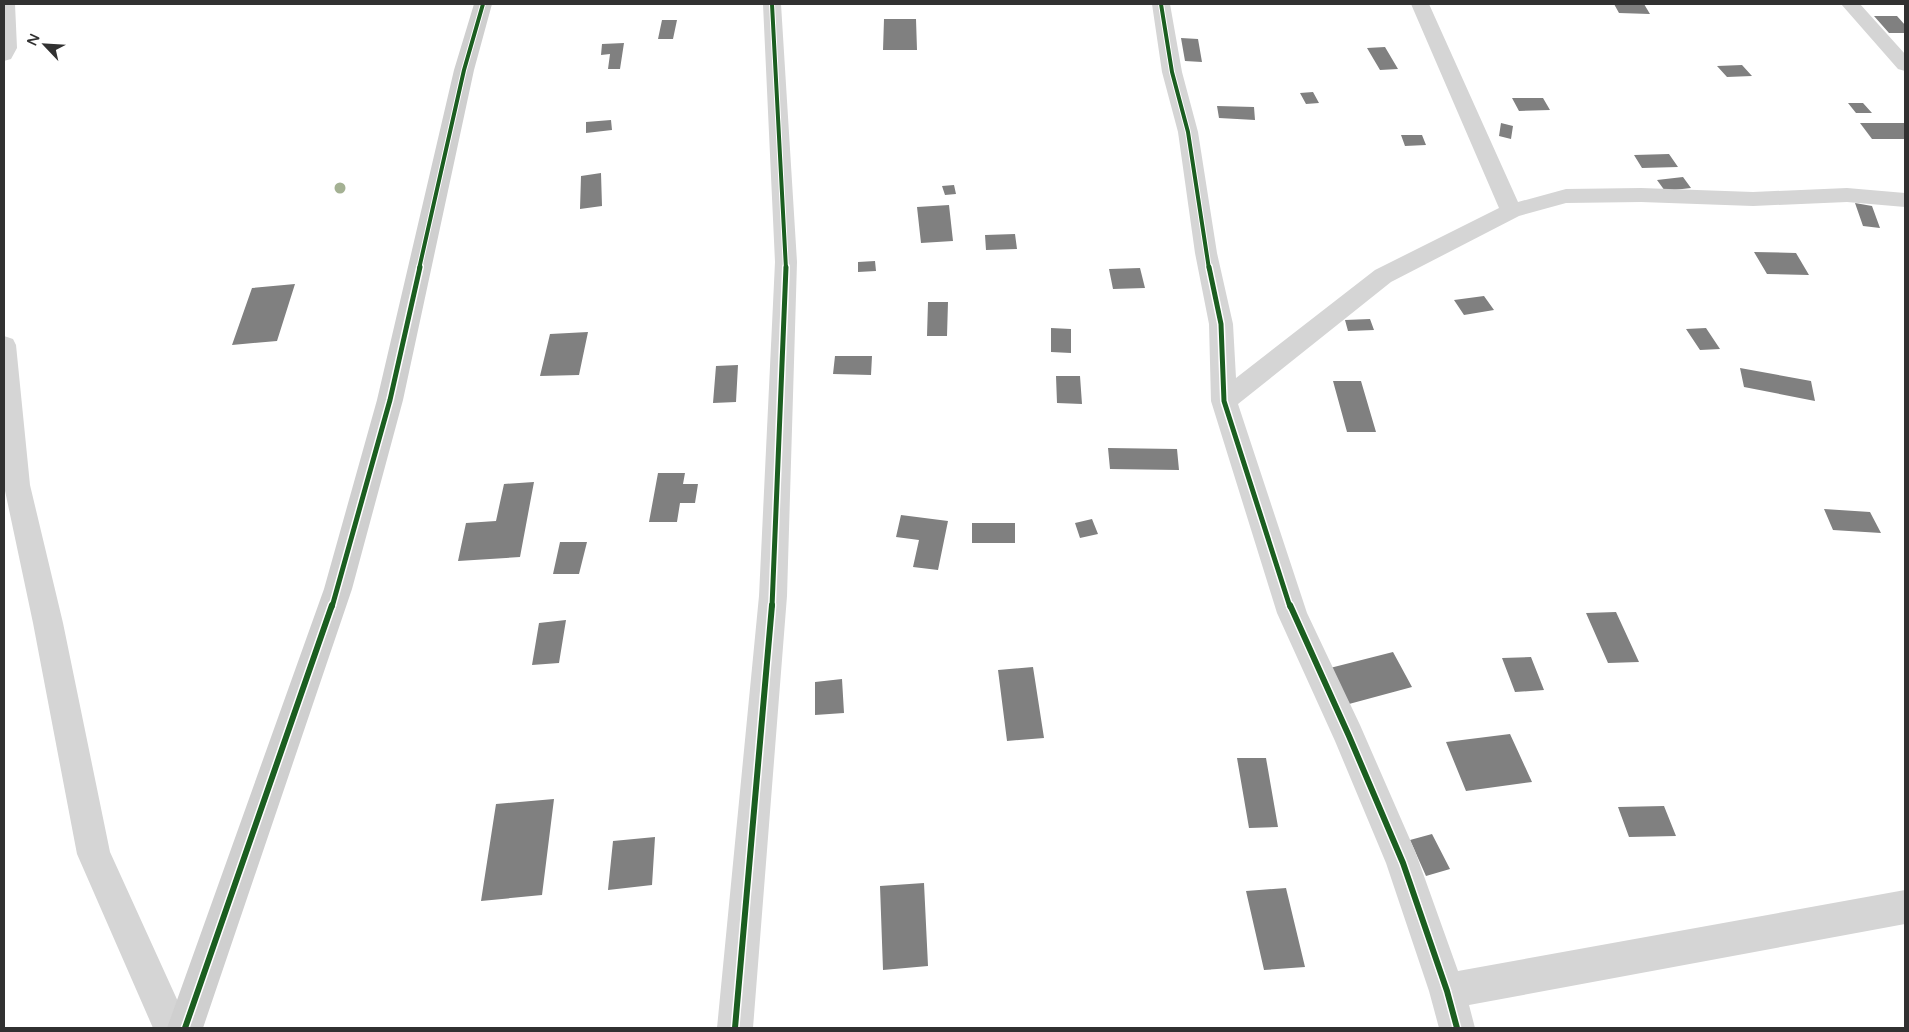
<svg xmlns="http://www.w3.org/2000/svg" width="1909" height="1032" font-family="'Varela Round',sans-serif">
<rect width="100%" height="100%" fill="#fff"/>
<path fill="#808080" d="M1614,4H1644L1650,14L1619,13Z
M1874,16H1897L1905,25V33H1889Z
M884,19H916L917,50H883Z
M662,20H677L673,39H658Z
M1181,38L1198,39L1202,62L1185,61Z
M624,43L620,69H608L610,54L601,55L602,44Z
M1385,47L1398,69L1380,70L1367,48Z
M1742,65L1752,76L1727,77L1717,66Z
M1313,92L1319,103L1306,104L1300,93Z
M1512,98H1543L1550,110L1519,111Z
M1848,103H1863L1872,113H1856Z
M1217,106L1254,107L1255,120L1219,118Z
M611,120L612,130L586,133V122Z
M1501,123L1513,126L1511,139L1499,136Z
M1860,123H1905V139H1872Z
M1401,135H1422L1426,145L1405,146Z
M1669,154L1678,167L1642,168L1634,155Z
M601,173L602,206L580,209L581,176Z
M1683,177L1691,188L1665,191L1657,180Z
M954,185L956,194L945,195L942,186Z
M1855,203L1872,206L1880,228L1863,226Z
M949,205L953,241L921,243L917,207Z
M1015,234L1017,249L986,250L985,235Z
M1754,252L1796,253L1809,275L1767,274Z
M875,261L876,271L858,272V262Z
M1140,268L1145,288L1113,289L1109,269Z
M295,284L277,341L232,345L252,288Z
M1484,296L1494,310L1464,315L1454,300Z
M928,302H948L947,336H927Z
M1370,319L1374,330L1348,331L1345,320Z
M1051,328L1071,329V353L1051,352Z
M1706,328L1720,349L1700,350L1686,329Z
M588,332L579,375L540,376L550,334Z
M835,356H872L871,375L833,374Z
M738,365L736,402L713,403L716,366Z
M1740,368L1811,381L1815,401L1744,387Z
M1056,376H1080L1082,404L1057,403Z
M1333,381H1361L1376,432H1347Z
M1108,448L1177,449L1179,470L1110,469Z
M658,473H685L683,484H698L695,503H680L677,522H649Z
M534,482L520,557L458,561L466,523L496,521L504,484Z
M1824,509L1870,512L1881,533L1833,530Z
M901,515L948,521L938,570L913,567L919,540L896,537Z
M1092,519L1098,534L1080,538L1075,523Z
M972,523H1015V543H972Z
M560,542H587L579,574H553Z
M1616,612L1639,662L1608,663L1586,613Z
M566,620L559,663L532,665L539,623Z
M1393,652L1412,687L1349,704L1330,668Z
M1531,657L1544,690L1515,692L1502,658Z
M1033,667L1044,738L1007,741L998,670Z
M842,679L844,713L815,715V682Z
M1510,734L1532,782L1466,791L1446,742Z
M1237,758H1266L1278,827L1249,828Z
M554,799L542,895L481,901L496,804Z
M1664,806L1676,836L1629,837L1618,807Z
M1432,834L1450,869L1426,876L1410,840Z
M655,837L652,885L608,890L613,841Z
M924,883L928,966L883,970L880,886Z
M1286,888L1305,967L1264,970L1246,891Z"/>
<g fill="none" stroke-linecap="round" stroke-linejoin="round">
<path fill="#d5d5d5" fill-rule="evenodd" d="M4,4H15L17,48L11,59L4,61Z
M763,4H781L797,262L787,596L753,1028H717L759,596L775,262Z
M1152,4H1170L1182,72L1198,132L1217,253L1233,324L1236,378L1375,270L1499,208L1411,4H1429L1518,202L1566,189L1641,188L1753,192L1847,188L1905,193V207L1847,202L1753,206L1641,202L1566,203L1519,216L1391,282L1238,404L1307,613L1360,725L1415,851L1458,971L1905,890V924L1469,1005L1475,1028H1439L1429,991L1386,863L1335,741L1277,613L1211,401L1209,324L1195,253L1178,132L1162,72Z
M1841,4H1860L1905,54V71L1898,69Z
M4,336L13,339L16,345L30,485L63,623L110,852L190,1028H153L77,854L33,623L4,486Z"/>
<path fill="#cfcfcf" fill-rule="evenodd" d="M474,4H492L474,70L403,400L352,589L203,1028H167L324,589L377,400L454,70Z"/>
<g stroke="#fff" stroke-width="6">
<path id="cycleway-far2" d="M772,4L786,269
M1161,4L1172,72L1188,132L1209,269
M419,269L464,70L483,4"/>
</g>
<g stroke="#fff" stroke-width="8">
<path id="cycleway-far1" d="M1209,267L1221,324L1224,401L1290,607
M332,607L390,400L420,267
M772,607L786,267"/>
</g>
<g stroke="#fff" stroke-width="9">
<path id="cycleway" d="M1290,605L1349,736L1403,863L1447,991L1457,1028
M185,1028L332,605
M735,1028L772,605"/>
</g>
<use href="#cycleway-far2" stroke="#1b5e20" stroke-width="4"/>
<use href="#cycleway-far1" stroke="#1b5e20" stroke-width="5"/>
<use href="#cycleway" stroke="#1b5e20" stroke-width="6"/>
</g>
<circle fill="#a4b193" cx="340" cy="188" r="5.5"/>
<rect width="1909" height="1032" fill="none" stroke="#313131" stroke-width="10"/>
<g transform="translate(45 45) rotate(295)" stroke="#ffffff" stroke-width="4" paint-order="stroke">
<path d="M0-4L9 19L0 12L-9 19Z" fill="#313131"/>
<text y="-8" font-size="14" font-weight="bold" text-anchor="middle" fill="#313131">N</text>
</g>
</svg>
